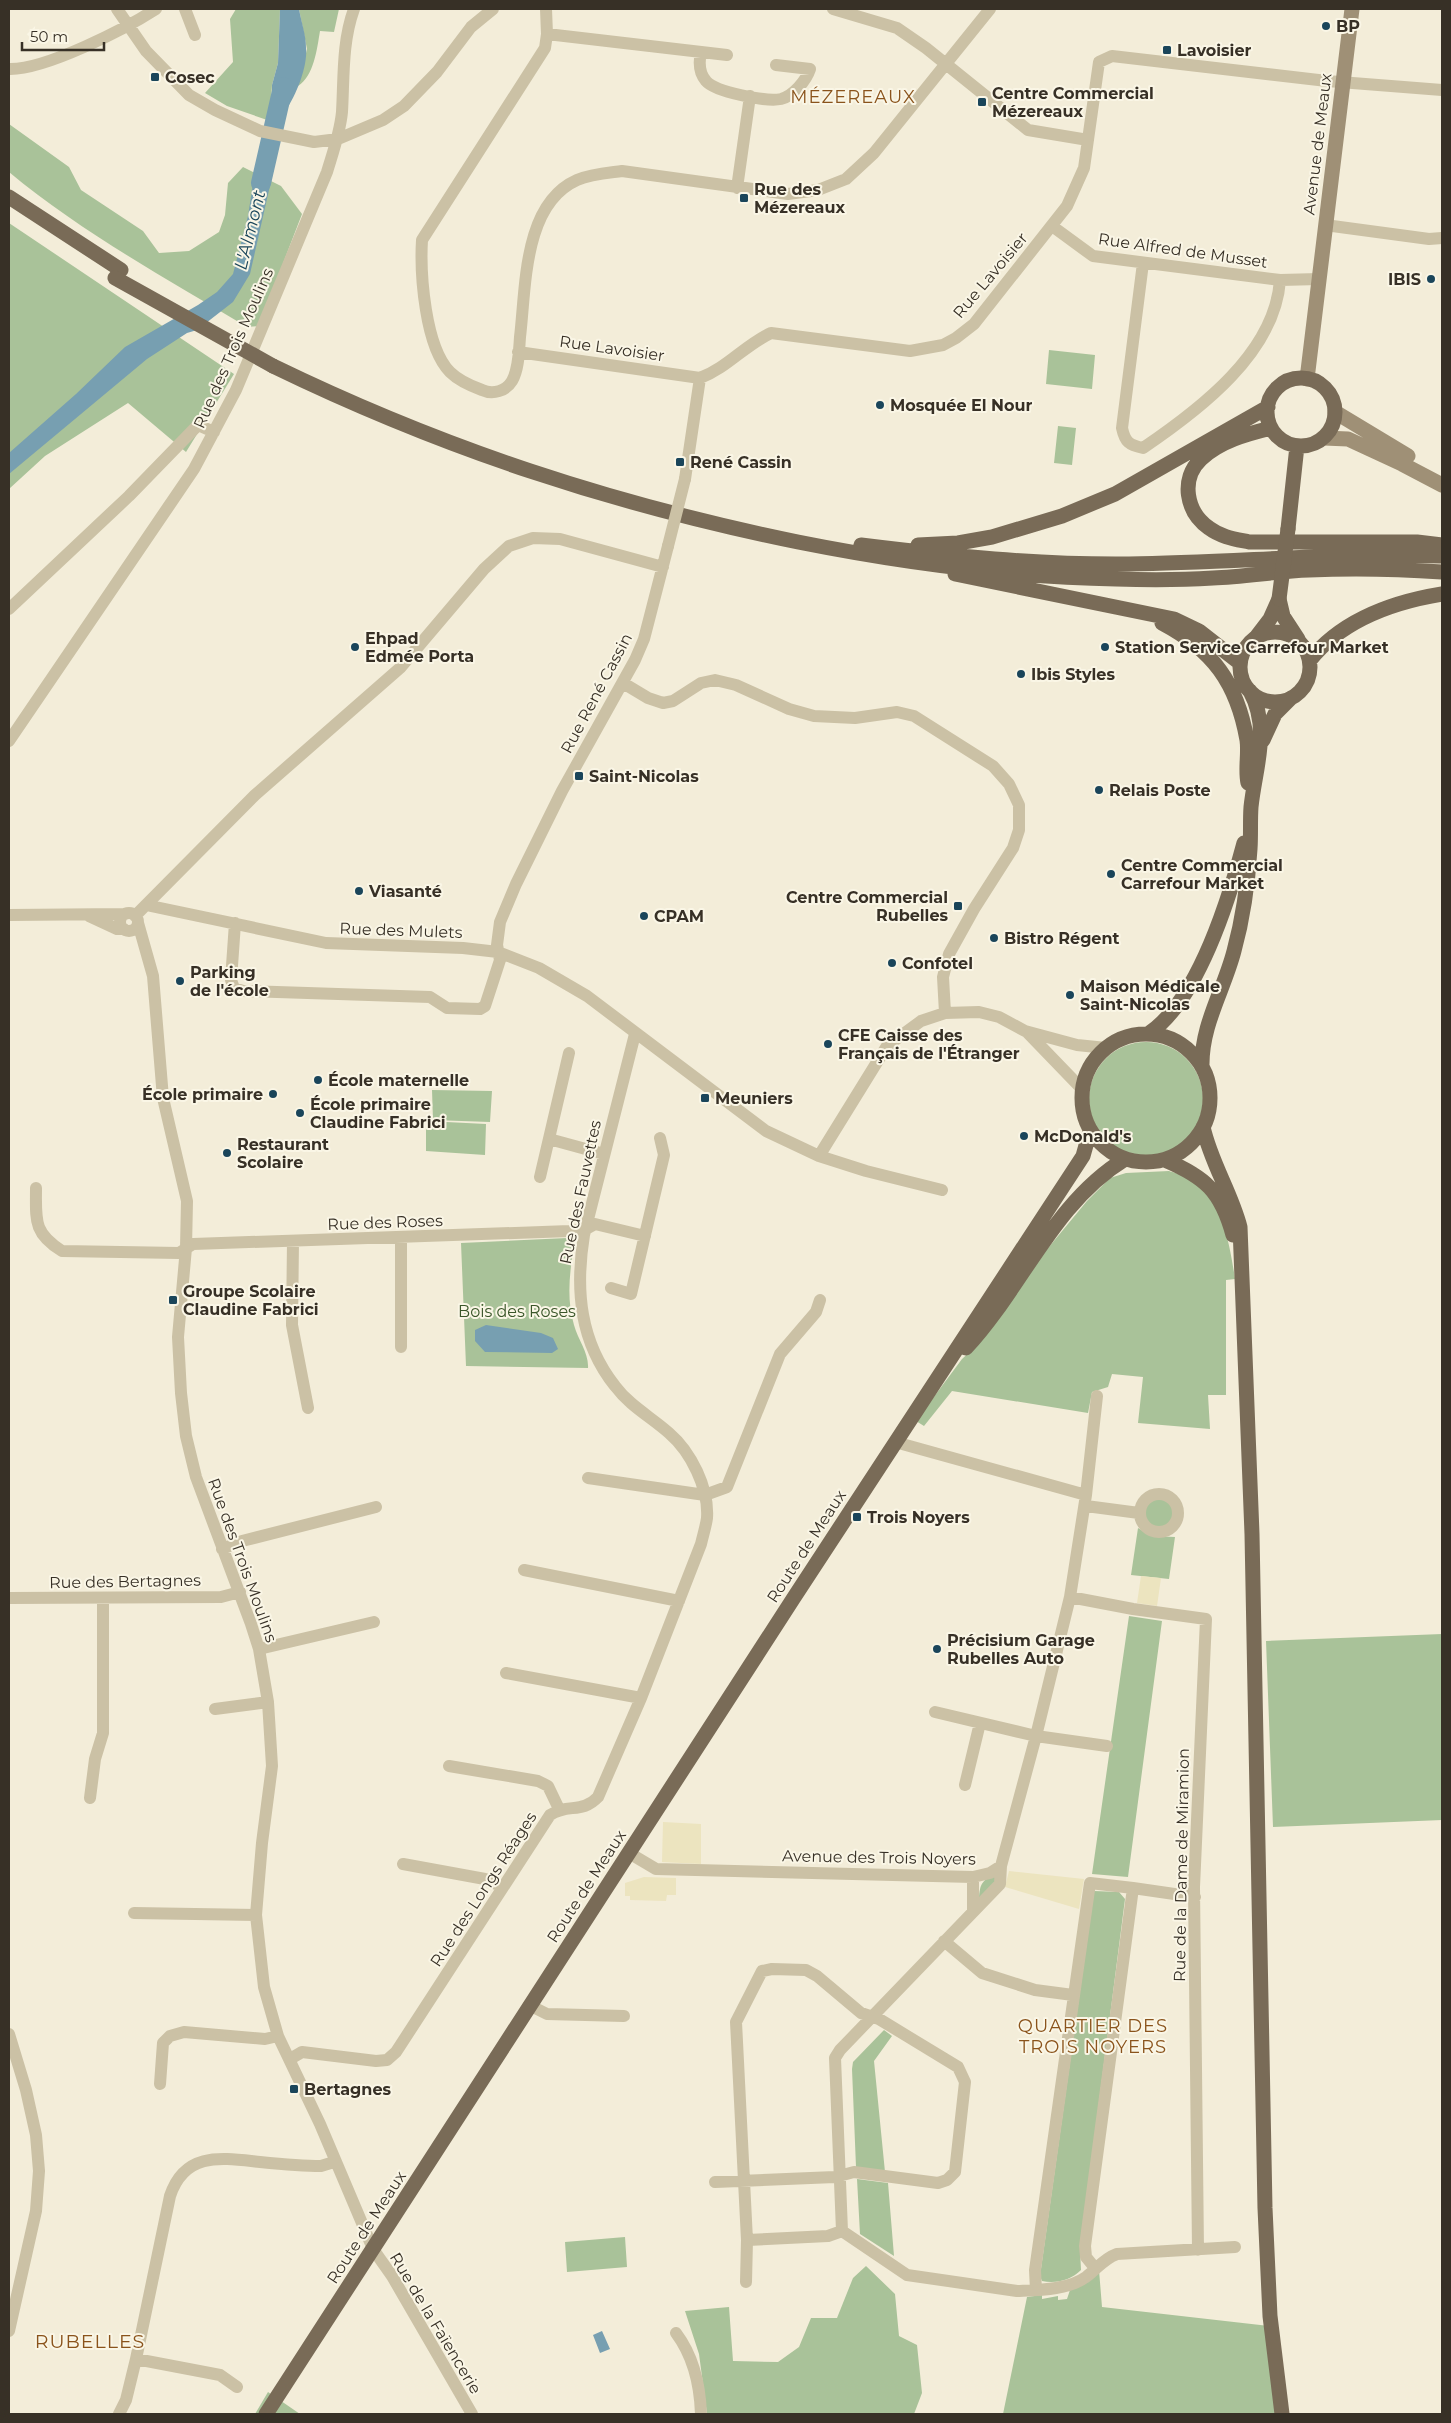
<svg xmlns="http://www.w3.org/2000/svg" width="1451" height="2423" font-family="Montserrat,sans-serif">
<rect width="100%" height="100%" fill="#f3edd9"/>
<path fill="#a9c299" d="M236,9H280L278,63L272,85L270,121L227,106L205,93L233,62L230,19Z
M299,9H339L334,32L320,31C317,49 314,76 298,86L307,49Z
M9,124L69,167L81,190L143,231L159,253L189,251L219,232L225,215L228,183L243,167L281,186L302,214L259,326L247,327C167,279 81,232 9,172Z
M9,223L234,374L186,452L128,403L45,456L9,489Z
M1049,350L1095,355L1092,389L1046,384Z
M1058,426L1076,428L1072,465L1054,463Z
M1089 1099a57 57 0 1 1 114 0a57 57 0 1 1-114 0Z
M432,1090L492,1091L490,1122L433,1120Z
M426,1121L486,1124L485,1155L426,1151Z
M1169,1171C1174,1173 1182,1174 1187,1177C1222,1195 1230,1245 1235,1279L1226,1280V1395H1208L1210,1429L1138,1423L1143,1377L1112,1374L1108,1387L1092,1392L1088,1413L952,1391L924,1426L916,1421L962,1359L977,1345L1034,1265L1087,1201L1110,1178L1126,1173Z
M567,1238L574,1244C570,1272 566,1297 574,1325C578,1340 589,1353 588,1368L466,1366L461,1243Z
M1144 1514a15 15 0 1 1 30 0a15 15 0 1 1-30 0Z
M1138,1528L1152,1536L1175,1537L1169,1579L1131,1575Z
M1129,1616L1162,1621L1128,1877L1092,1874Z
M1442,1634V1820L1273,1827L1266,1641Z
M996,1875V1882L979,1899C980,1883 982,1880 996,1875Z
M1094,1891L1119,1892L1125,1899L1080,2250L1081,2270C1071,2280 1056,2284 1042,2281L1040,2276Z
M884,2030L892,2036L874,2061L885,2172L856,2167L852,2069L853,2062Z
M857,2179L888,2183L894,2256L860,2234Z
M625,2237L627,2267L567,2272L565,2242Z
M866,2266L895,2294L899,2336L917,2345L922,2393L914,2414H707L699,2354L685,2311L729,2307L733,2361L778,2362L799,2347L811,2318H837L853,2278Z
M1099,2270L1102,2307L1269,2326L1280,2414H1003L1027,2297L1042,2295V2299L1058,2296V2300L1067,2299L1070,2290Z
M268,2392L300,2414H255Z"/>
<path fill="#ece4bf" d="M1141,1576L1161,1578L1157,1606L1137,1603Z
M663,1822L701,1824V1864L662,1862Z
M1009,1871L1084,1879L1079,1909L1005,1887Z
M644,1877L676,1878V1895H667L666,1901L630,1900V1896H625V1883Z"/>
<path fill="#779fb1" d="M280,9H299C301,21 306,35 306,48C308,67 295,99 283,114L272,110V85L278,63Z
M273,156L274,168L250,274L233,302L197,330L187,333L147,359L9,474V453L76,394L125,347L198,305L217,292L233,274L248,216L253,184L263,157Z
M486,1325L541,1333L553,1338L558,1349L552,1353L485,1352L475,1341V1330Z
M602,2331L610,2349L600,2353L593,2335Z"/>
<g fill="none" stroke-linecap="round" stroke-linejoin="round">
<path stroke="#779fb1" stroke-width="20" d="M261,183L283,87"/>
<path stroke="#cbc1a5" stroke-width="12" d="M117,9L146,51L189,95L215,110L260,131L314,142L338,139L383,120L404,106L437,72L471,27L493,9
M185,9L195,35
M546,9L547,34L545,48L422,240C420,274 425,347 450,372C458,380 471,386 482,390C493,395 506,391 512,381C519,369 519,350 520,337C526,287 523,204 577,180C591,174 607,173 622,171L788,194L818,190L846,179L874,153L990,9
M833,9L897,28L926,48L1028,130L1088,140
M547,34L727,55
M701,52C699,61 699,73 706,81C715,92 767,102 781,99C793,96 806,81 810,69L776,65
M9,69C45,70 125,29 156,9
M737,188L750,96
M1325,225L1429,239L1442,238
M1052,226L1093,256L1280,280L1319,279
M1143,263L1122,428C1125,442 1129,445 1143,448C1199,410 1275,353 1280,280
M518,352L700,378C727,368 745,345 771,333L910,351L943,345L956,338L974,324L1067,206L1084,168L1099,62L1112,56L1327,81L1442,90
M685,479L700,378
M9,609L129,496L198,425L214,432
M623,683L648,698L663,703L673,701L701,683L715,680L736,685L789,709L814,716L855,718L897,712L914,716L993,766L1009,784L1019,805V830L1013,848L974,909L949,954L943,977L945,1013
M9,741L194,469L236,390L327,172C333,152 340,133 342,112C344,77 342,42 354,9
M146,905L326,943L463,948L498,952L539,968L587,996L766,1131L819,1156L866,1171L942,1190
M120 922a9 9 0 1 1 18 0a9 9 0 1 1-18 0Z
M9,915L125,914
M89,916L117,929H124
M135,916L255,795L400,668L484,569L509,546L533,538L560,539L663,567
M138,923L153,976L163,1098L187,1201L186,1248L178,1337L181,1393L186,1436L196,1477L251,1624L259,1649L268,1702L272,1766L262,1843L256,1915L264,1987L278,2036L320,2124L373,2249L392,2276L472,2414
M235,923L231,980L234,988L243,991L430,997L447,1008L480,1009L485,1006L500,960L497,945L500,922L516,884L562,791L635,660L644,639L668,546
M1027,1032L1082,1089
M549,1139L604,1154
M819,1156L887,1046L921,1021L945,1013L979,1012L999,1017L1025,1031L1077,1045L1106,1048
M540,1177L569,1053
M36,1188C36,1220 33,1233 62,1251L179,1253L193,1244L570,1231L586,1229L595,1224L645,1236
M293,1241L292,1325L308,1408
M611,1288L631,1294L664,1155L660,1138
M401,1347V1237
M588,1478L705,1495
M1140 1513a19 19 0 1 1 38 0a19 19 0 1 1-38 0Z
M705,1495L727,1487L780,1354L816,1312L820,1300
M1086,1495L1097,1396
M1086,1506L1139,1513
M222,1549L242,1541L376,1507
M524,1570L679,1601
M1070,1597L1133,1609L1206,1619L1194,1887L1198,2250
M9,1598L221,1597L240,1592
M259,1649L374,1622
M506,1673L641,1698
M215,1709L268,1702
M935,1712L1036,1736L1107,1746
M449,1766L538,1781L548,1786L559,1809
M965,1785L980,1723
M90,1798L95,1759L103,1733V1599
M629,1853L656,1869L973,1877L990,1873L1001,1866L1036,1736L1070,1597L1086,1495L895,1442
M403,1864L485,1879L503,1887
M1001,1866L1000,1884L840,2050L835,2058L842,2231L907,2275L1017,2291C1038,2290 1068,2290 1086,2277C1097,2269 1103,2259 1117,2254L1235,2247
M973,1877V1910
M1133,1888L1195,1897
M134,1913L256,1915
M944,1941L982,1973L1035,1990L1073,1995
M529,2005L547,2014L624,2016
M9,2034L26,2090L36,2135L39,2171L36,2211L9,2331
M290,2059L302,2052L376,2061L387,2060L396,2052L550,1815C568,1803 582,1814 598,1797L641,1698L701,1544C703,1535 706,1526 707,1518C709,1488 691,1452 669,1433C651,1417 630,1406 615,1386C580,1342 575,1290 584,1235L635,1034
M160,2084L163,2043L170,2036L184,2032L265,2039L278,2036
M715,2182L835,2177L854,2172L938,2183L947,2180L955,2172L965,2082L958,2067L879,2019L861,2013L817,1976L806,1970L772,1969L762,1971L736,2022L747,2240L746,2282
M747,2240L828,2236L842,2231
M1036,2290L1035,2270L1090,1883L1133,1888L1085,2246L1086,2257L1095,2268
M676,2333C694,2357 700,2385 701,2414
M136,2359L220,2375L237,2387
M119,2414L126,2400L136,2359L170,2196C185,2151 222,2158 260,2162C280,2164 301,2166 321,2166L334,2162"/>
<path stroke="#9f9076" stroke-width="15" d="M1307,379L1352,9
M1335,412L1408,456
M1324,438L1348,439L1402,464L1442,485"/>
<path stroke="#796b57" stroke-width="15" d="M9,197L121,270
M273,366C444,449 612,504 798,542C903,563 1009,577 1116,579C1148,580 1181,580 1213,578C1245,577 1277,571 1309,570C1353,568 1398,569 1442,572
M1267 412a34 34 0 1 1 68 0a34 34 0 1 1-68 0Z
M1271,428C1247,434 1220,441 1201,459C1180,479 1186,512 1209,528C1221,537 1235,539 1249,542H1417L1442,545
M1288,529L1297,446
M861,545C950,556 1039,565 1129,564C1233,563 1338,552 1442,556
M918,545L958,543L992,537L1062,516L1115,494L1268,407
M955,574L1174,619L1199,631L1240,663
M1279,599L1283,616L1298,639
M1162,623C1213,650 1237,683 1247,740C1249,754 1245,769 1248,783
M1240 667a35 35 0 1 1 70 0a35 35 0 1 1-70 0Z
M1257,636L1270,619L1279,599
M1310,660C1342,620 1393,602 1442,594
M1263,740L1275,714L1291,698
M1082 1098a64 64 0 1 1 128 0a64 64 0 1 1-128 0Z
M1148,1034C1198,1001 1229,899 1244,843
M1202,1067C1201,1025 1224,990 1234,951C1243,918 1248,883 1250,849C1251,835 1250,821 1251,807C1255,768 1271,729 1250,691
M1203,1127C1211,1163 1231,1192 1240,1227L1252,1534L1265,2208L1270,2316L1282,2414
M1165,1160C1205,1177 1221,1191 1233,1235
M966,1348C1022,1288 1053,1203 1125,1159
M266,2414L793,1599L1083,1156L1090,1131"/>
<path stroke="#cbc1a5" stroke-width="12" d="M668,546L685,479"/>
<path stroke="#796b57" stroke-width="15" d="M115,278L273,366
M1279,599L1288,529"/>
</g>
<g fill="#1a455a" stroke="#faf6e6" stroke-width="2">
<circle cx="1326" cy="26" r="5"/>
<rect x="1162" y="45" width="10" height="10" rx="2.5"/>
<rect x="150" y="72" width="10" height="10" rx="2.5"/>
<rect x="977" y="97" width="10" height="10" rx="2.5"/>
<rect x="739" y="193" width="10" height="10" rx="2.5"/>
<circle cx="1431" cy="279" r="5"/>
<circle cx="880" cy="405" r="5"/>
<rect x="675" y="457" width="10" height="10" rx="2.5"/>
<circle cx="355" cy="647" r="5"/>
<circle cx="1105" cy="647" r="5"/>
<circle cx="1021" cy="674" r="5"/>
<rect x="574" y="771" width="10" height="10" rx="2.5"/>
<circle cx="1099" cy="790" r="5"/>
<circle cx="1111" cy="874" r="5"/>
<circle cx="359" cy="891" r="5"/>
<rect x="953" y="901" width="10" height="10" rx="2.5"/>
<circle cx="644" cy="916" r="5"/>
<circle cx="994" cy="938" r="5"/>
<circle cx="892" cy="963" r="5"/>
<circle cx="180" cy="981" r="5"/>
<circle cx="1070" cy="995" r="5"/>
<circle cx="828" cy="1044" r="5"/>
<circle cx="318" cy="1080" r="5"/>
<circle cx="273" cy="1094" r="5"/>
<rect x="700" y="1093" width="10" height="10" rx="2.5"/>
<circle cx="300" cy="1113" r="5"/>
<circle cx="1024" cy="1136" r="5"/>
<circle cx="227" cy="1153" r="5"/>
<rect x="168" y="1295" width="10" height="10" rx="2.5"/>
<rect x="852" y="1512" width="10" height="10" rx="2.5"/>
<circle cx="937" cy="1649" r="5"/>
<rect x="289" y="2084" width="10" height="10" rx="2.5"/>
</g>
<g text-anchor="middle" stroke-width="4" stroke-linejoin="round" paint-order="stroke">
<g font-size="16" font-weight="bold" fill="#373026" stroke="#faf6e6" text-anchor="start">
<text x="1336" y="32">BP</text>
<text x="1177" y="56">Lavoisier</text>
<text x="165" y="83">Cosec</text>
<text x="992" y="99">Centre Commercial<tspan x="992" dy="18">Mézereaux</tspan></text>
<text x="754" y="195">Rue des<tspan x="754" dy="18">Mézereaux</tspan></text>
<text x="1421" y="285" text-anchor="end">IBIS</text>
<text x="890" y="411">Mosquée El Nour</text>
<text x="690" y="468">René Cassin</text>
<text x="365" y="644">Ehpad<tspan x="365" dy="18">Edmée Porta</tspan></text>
<text x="1115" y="653">Station Service Carrefour Market</text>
<text x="1031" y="680">Ibis Styles</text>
<text x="589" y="782">Saint-Nicolas</text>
<text x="1109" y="796">Relais Poste</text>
<text x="1121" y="871">Centre Commercial<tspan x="1121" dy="18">Carrefour Market</tspan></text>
<text x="369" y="897">Viasanté</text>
<text x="948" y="903" text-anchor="end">Centre Commercial<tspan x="948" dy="18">Rubelles</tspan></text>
<text x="654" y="922">CPAM</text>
<text x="1004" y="944">Bistro Régent</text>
<text x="902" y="969">Confotel</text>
<text x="190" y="978">Parking<tspan x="190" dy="18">de l'école</tspan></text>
<text x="1080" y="992">Maison Médicale<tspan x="1080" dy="18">Saint-Nicolas</tspan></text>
<text x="838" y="1041">CFE Caisse des<tspan x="838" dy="18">Français de l'Étranger</tspan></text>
<text x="328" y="1086">École maternelle</text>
<text x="263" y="1100" text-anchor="end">École primaire</text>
<text x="715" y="1104">Meuniers</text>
<text x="310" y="1110">École primaire<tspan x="310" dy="18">Claudine Fabrici</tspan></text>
<text x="1034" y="1142">McDonald's</text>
<text x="237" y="1150">Restaurant<tspan x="237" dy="18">Scolaire</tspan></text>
<text x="183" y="1297">Groupe Scolaire<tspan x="183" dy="18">Claudine Fabrici</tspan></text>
<text x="867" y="1523">Trois Noyers</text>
<text x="947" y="1646">Précisium Garage<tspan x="947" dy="18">Rubelles Auto</tspan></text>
<text x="304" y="2095">Bertagnes</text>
</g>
<g font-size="16" fill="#373026" stroke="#faf6e6">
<text transform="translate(1317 144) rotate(-83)" y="6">Avenue de Meaux</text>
<text transform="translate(1183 250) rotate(8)" y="6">Rue Alfred de Musset</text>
<text transform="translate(990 275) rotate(-50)" y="6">Rue Lavoisier</text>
<text transform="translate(233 348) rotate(-66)" y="6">Rue des Trois Moulins</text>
<text transform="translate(612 348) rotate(8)" y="6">Rue Lavoisier</text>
<text transform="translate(596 693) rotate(-62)" y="6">Rue René Cassin</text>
<text transform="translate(401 930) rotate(2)" y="6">Rue des Mulets</text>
<text transform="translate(580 1192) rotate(-78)" y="6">Rue des Fauvettes</text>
<text transform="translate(385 1222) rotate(-2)" y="6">Rue des Roses</text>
<text transform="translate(806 1546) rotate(-57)" y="6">Route de Meaux</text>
<text transform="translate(243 1560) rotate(70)" y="6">Rue des Trois Moulins</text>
<text transform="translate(125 1581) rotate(-1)" y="6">Rue des Bertagnes</text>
<text transform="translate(879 1857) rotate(1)" y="6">Avenue des Trois Noyers</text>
<text transform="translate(1181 1865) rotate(-89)" y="6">Rue de la Dame de Miramion</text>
<text transform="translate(586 1886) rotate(-57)" y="6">Route de Meaux</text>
<text transform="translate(483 1889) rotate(-57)" y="6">Rue des Longs Réages</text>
<text transform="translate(366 2227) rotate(-57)" y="6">Route de Meaux</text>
<text transform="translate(436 2323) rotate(59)" y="6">Rue de la Faïencerie</text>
</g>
<g font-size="16" fill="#3a5629" stroke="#faf6e6">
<text x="517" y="1317">Bois des Roses</text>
</g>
<g font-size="18" letter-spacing="1" fill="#8a531b" stroke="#faf6e6">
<text x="853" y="103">MÉZEREAUX</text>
<text x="1093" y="2032">QUARTIER DES<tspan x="1093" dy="21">TROIS NOYERS</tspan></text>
</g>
<g font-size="18" font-style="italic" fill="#1a455a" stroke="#faf6e6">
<text transform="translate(250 230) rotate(-76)" y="6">L'Almont</text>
</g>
<g font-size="19" letter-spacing="1" fill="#8a531b" stroke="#faf6e6">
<text x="90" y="2348">RUBELLES</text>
</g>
</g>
<rect width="1451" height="2423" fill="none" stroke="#373026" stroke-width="20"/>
<path d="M22 42v8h82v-8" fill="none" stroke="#373026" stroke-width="2.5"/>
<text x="30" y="42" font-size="15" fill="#373026" stroke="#faf6e6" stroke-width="4" paint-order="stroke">50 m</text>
</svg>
